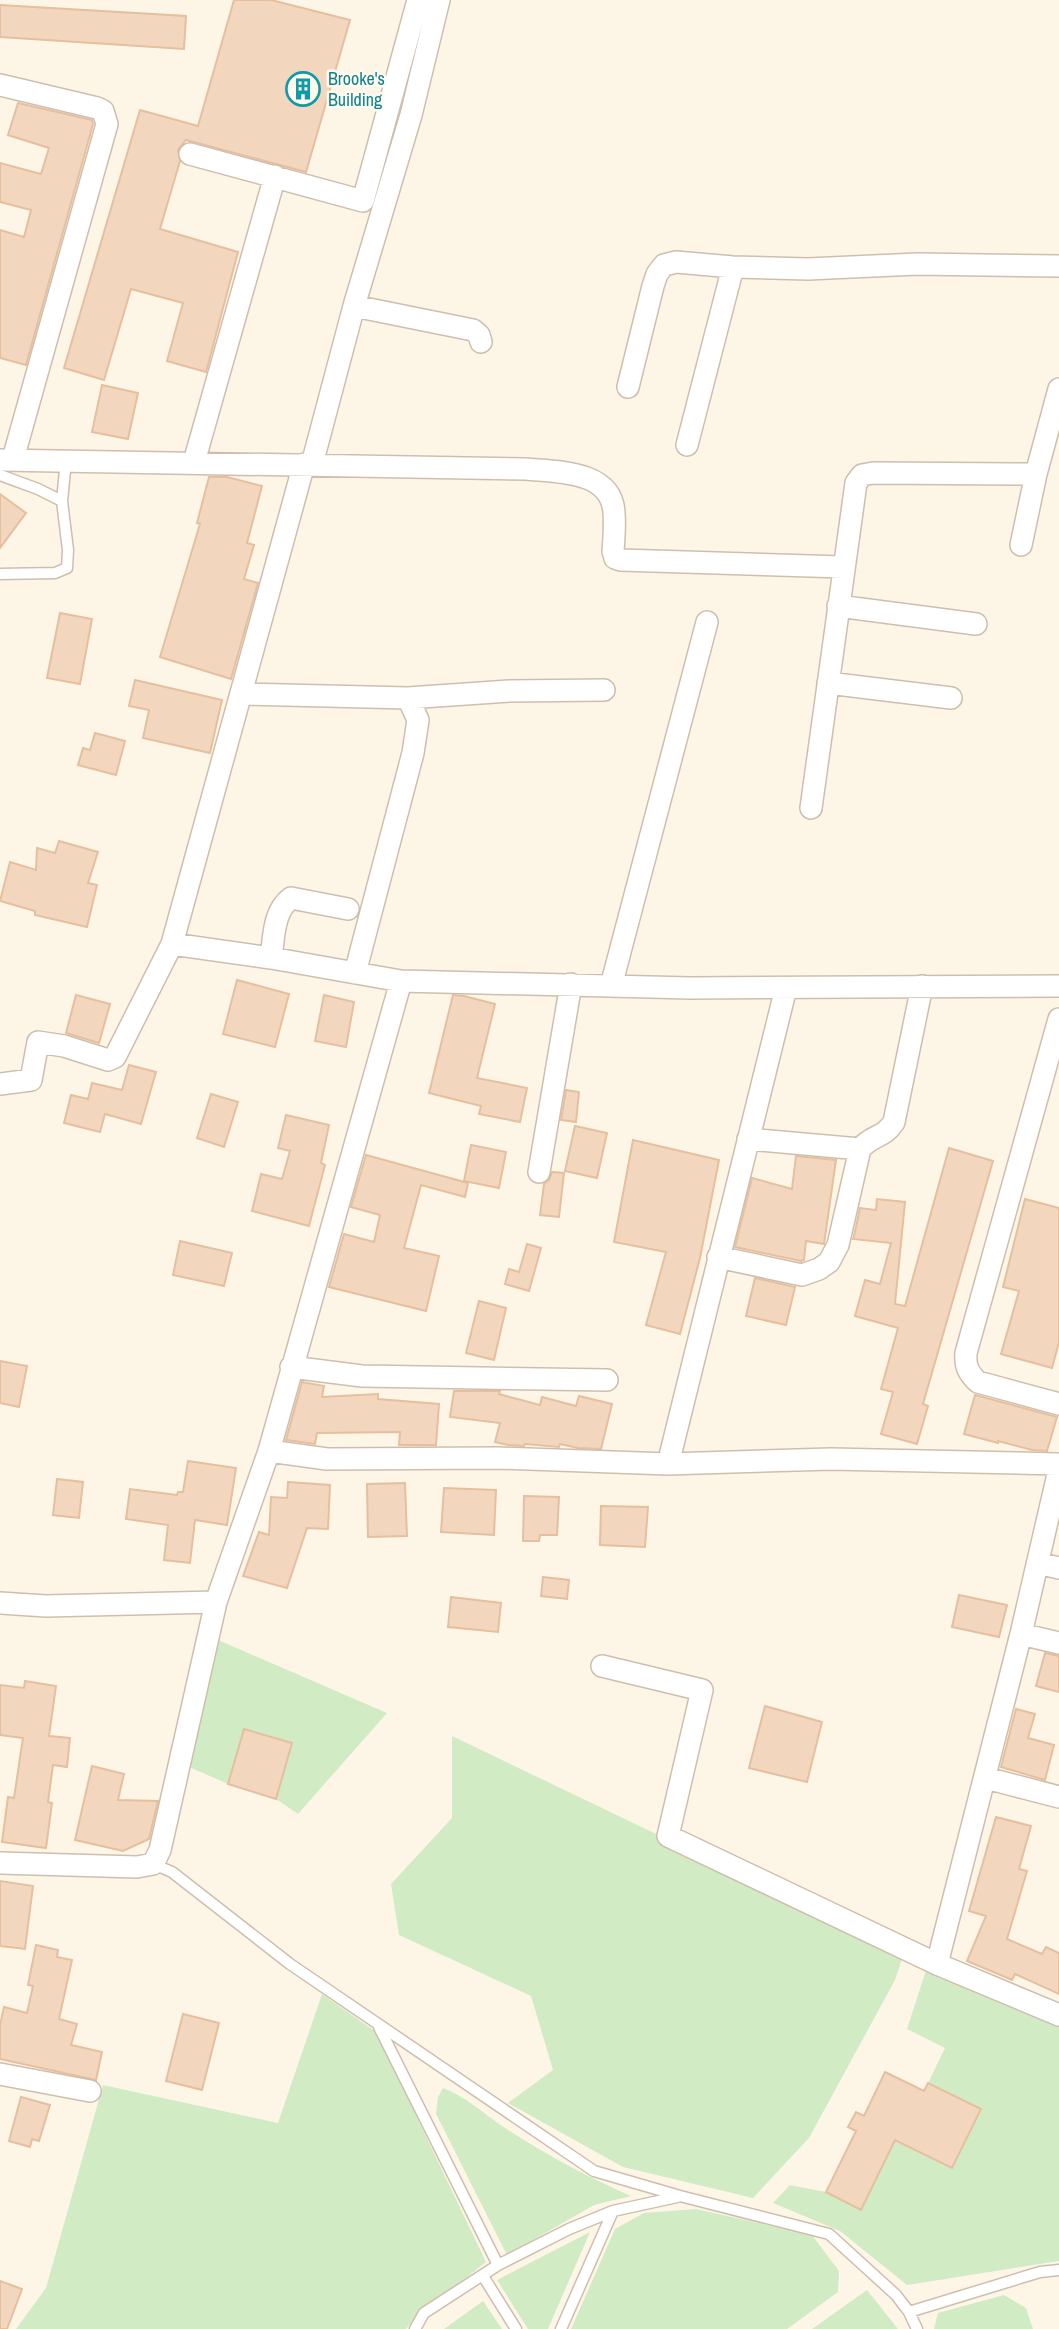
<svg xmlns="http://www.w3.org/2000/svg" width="1059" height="2329" font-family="'Archivo Narrow',sans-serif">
<rect width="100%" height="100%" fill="#fdf6e7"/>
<path fill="#d1ebc5" d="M218,1640L387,1713L298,1814L276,1799L292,1744L228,1784L187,1766Z
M452,1736L904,1953L895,1980L809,2138L753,2198L623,2167L508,2103L553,2070L531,1996L399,1935L391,1884L452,1818Z
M928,1964L1059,2023V2261L907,2285L840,2231L773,2203L790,2185L826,2192L861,2210L895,2140L952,2168L981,2110L928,2083L945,2048L907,2029Z
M322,1994L376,2032L486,2262L413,2320L406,2329H16L46,2288L103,2085L278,2123Z
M443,2088C465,2096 483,2113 502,2126C543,2153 586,2176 631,2196L594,2205L507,2255L436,2114L438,2097Z
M696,2209L812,2235L839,2271L838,2292L787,2329H571L615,2229L644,2213Z
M590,2232L548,2329H528L497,2280Z
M867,2290L898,2329H812Z
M1004,2295L1026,2308L1033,2329H934L938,2313Z
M483,2301L502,2329H444Z"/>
<path fill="#f2d7be" stroke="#e5bf9e" stroke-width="2" d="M234,0H271L350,20L306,172L186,140L178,150L180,161L160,229L238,252L206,372L167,361L183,303L131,289L104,380L64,368L140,110L198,126Z
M0,5L186,16L184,49L0,37Z
M18,103L92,120L93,124L26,365L0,358V230L24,237L31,210L0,202V163L41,174L49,148L8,135Z
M102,385L138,393L128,439L92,432Z
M209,477H227L262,486L247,543L254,545L244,579L258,583L231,679L160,657L200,524L197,523Z
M0,494L26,513L0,548Z
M60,613L92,619L80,684L47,678Z
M135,680L222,700L210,753L143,738L149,710L129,706Z
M95,733L125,741L116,775L78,765L83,748L90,750Z
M59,841L98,852L88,883L97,885L87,927L35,915V911L0,901L10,862L36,870L37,848L55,853Z
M237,980L289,994L275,1047L223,1034Z
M76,995L110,1004L99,1043L66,1033Z
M324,995L354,1002L346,1047L315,1041Z
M453,995L464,996L495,1004L477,1078L527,1088L520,1122L479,1114L481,1106L429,1093Z
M129,1065L156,1072L141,1124L105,1114L100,1132L64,1123L71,1095L88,1099L92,1083L122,1090Z
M566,1090L579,1092L576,1122L561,1120Z
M211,1094L238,1102L224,1147L197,1138Z
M286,1115L329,1125L321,1163L325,1165L309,1226L252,1211L261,1174L282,1179L290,1151L278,1148Z
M575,1126L607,1133L597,1178L565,1171Z
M633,1140L719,1160L700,1258L680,1334L646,1325L666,1252L614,1242Z
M471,1145L506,1152L499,1188L464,1181Z
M949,1148L993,1161L923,1404L928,1406L917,1444L881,1434L893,1392L881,1389L898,1328L855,1316L865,1280L880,1284L891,1243L853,1239L854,1236L860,1208L876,1210L877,1199L905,1202L895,1304L905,1306Z
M366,1155L468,1183L465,1197L421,1185L404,1248L439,1256L426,1311L329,1287L344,1234L374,1242L380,1215L351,1207Z
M796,1156L836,1160L824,1244L806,1241L804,1260L801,1261L735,1247L752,1178L792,1189Z
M552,1172L564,1173L559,1217L540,1215L544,1184L549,1180Z
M1025,1199L1059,1208V1342L1052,1368L1001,1354L1019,1291L1003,1287Z
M180,1241L232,1253L224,1286L173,1275Z
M527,1244L541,1248L529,1291L505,1284L509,1269L519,1272Z
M755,1278L795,1287L786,1325L746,1316Z
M479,1301L506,1308L494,1360L466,1353Z
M0,1361L27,1366L19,1407L0,1403Z
M302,1382L324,1386L322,1397L378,1394V1399L439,1404L436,1445H399L400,1432L317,1433L315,1444L286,1440Z
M454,1391H500L499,1394L540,1405L542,1397L576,1406L579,1396L612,1404L601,1449L578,1448L560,1444L559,1447L525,1444L524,1446L508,1445L495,1442L500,1423L450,1417Z
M975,1395L1057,1417L1047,1451L1032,1450L998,1441V1443L964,1434Z
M188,1461L236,1468L227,1525L195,1520L190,1563L164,1560L168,1525L126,1519L130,1489L177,1495L178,1492H183Z
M57,1479L83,1482L79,1518L53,1515Z
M288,1482L330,1485L328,1529L307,1528L287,1588L243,1576L259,1532L269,1535L271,1497L287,1498Z
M405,1483L407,1536L368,1537L367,1484Z
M444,1488L496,1490L494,1535L441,1532Z
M524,1496L559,1497L557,1535H540L539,1541H523Z
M601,1506L648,1507L645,1547L600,1545Z
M543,1577L569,1580L567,1599L541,1596Z
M959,1595L1007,1605L999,1637L952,1627Z
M451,1597L501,1603L498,1632L448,1627Z
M1045,1653L1059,1656V1692L1036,1686Z
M25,1681L56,1686L49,1736L70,1738L67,1767L53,1765L48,1802L52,1803L46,1848L2,1842L8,1797L14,1798L23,1738L0,1735V1685L24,1688Z
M765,1706L822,1722L807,1782L749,1768Z
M1016,1709L1035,1714L1028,1738L1054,1745L1045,1780L1001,1767Z
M244,1729L292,1743L276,1799L228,1784Z
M92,1766L124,1774L118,1800L158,1801L149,1839L123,1851L75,1840Z
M996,1817L1031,1826L1019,1869L1027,1871L1007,1939L1042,1954L1046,1947L1059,1953V1994L1015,1974L1012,1980L967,1961L986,1916L969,1911Z
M0,1881L33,1886L25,1949L0,1946Z
M36,1945L58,1950L57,1957L72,1960L59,2019L77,2024L71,2045L102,2052L96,2080L0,2059V2025L4,2007L27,2013L33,1986L28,1985Z
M183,2014L219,2023L202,2090L166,2081Z
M885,2072L924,2091L928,2083L981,2109L952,2168L895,2140L861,2210L826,2192L856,2131L848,2127L856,2112L864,2116Z
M21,2097L50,2105L39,2141L32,2139L30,2147L9,2141Z
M0,2281L22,2289L7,2329H0Z"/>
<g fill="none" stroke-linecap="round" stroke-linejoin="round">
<g stroke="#cfbead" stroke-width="13">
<path id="service" d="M0,475L38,489L62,501L68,550L67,568L55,573L0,574
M62,501L66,460
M153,1864L172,1872L290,1964L594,2171L680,2196L829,2234L896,2295L909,2312L917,2329
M379,2027L498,2265
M483,2276L516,2329
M909,2312L1040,2272L1059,2270
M415,2329L424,2313L498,2265L569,2229L613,2211L677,2197
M561,2329L613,2211"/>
</g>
<g stroke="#cfbead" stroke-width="24">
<path id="minor" d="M0,85L97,108L103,111L107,124L13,459
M190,154L363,201L418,0
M354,306L473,330L479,335L481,342
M628,387L653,286L657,274L664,265L676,262L733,267L808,269L917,264L1059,266
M687,445L733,267
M0,460L526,469C557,472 612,470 614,513C615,526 614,539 613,551L615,558L621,560L843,567
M194,462L275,176
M312,464L354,306L411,115L439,0
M1021,545L1036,474L1059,389
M838,606L976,624
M828,683L951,698
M241,694L408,698L418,720L413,753L355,973
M408,698L509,691L604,690
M811,808L856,483L862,475L873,473L1036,474
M172,944L304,464
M271,958C274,938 273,911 291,898L348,909
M611,986L707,622
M1059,1019L966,1353C965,1366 968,1373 978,1382L1059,1404
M0,1084L31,1080L38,1042L64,1046L108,1060L115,1057L172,944L271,958L401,981L690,988L1059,986
M748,1139L860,1149
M539,1172L571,984
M718,1257L802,1275L819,1269L829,1262L838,1245L860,1149C873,1134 883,1139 894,1122L922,986
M291,1367L362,1376L607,1380
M269,1451L327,1459L498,1458L668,1464L831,1459L1059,1464
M668,1464L786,988
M1038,1563L1059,1568
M0,1603L46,1606L216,1602
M1021,1634L1059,1643
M602,1666L702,1690L668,1836L937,1964L1059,2015
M986,1778L1059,1797
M0,1863L137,1867L153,1864L160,1850L216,1602L269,1451L401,981
M937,1964L1021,1634L1059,1470
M0,2074L90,2091"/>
</g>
<use href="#service" stroke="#fff" stroke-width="10"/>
<use href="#minor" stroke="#fff" stroke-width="21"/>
</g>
<defs>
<g id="building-ring" transform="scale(1.75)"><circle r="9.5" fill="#fff9ed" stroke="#0f9aa8" stroke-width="1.5"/><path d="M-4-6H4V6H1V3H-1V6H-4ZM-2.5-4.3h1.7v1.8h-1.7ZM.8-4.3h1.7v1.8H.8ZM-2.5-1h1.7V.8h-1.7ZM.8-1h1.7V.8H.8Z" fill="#0f9aa8"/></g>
</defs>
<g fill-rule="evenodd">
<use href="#building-ring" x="303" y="89"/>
</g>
<g text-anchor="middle" stroke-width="5" stroke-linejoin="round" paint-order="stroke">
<g font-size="18" fill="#0d838f" stroke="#fff9ed" text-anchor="start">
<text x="328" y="85">Brooke's<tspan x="328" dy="21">Building</tspan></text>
</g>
</g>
</svg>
